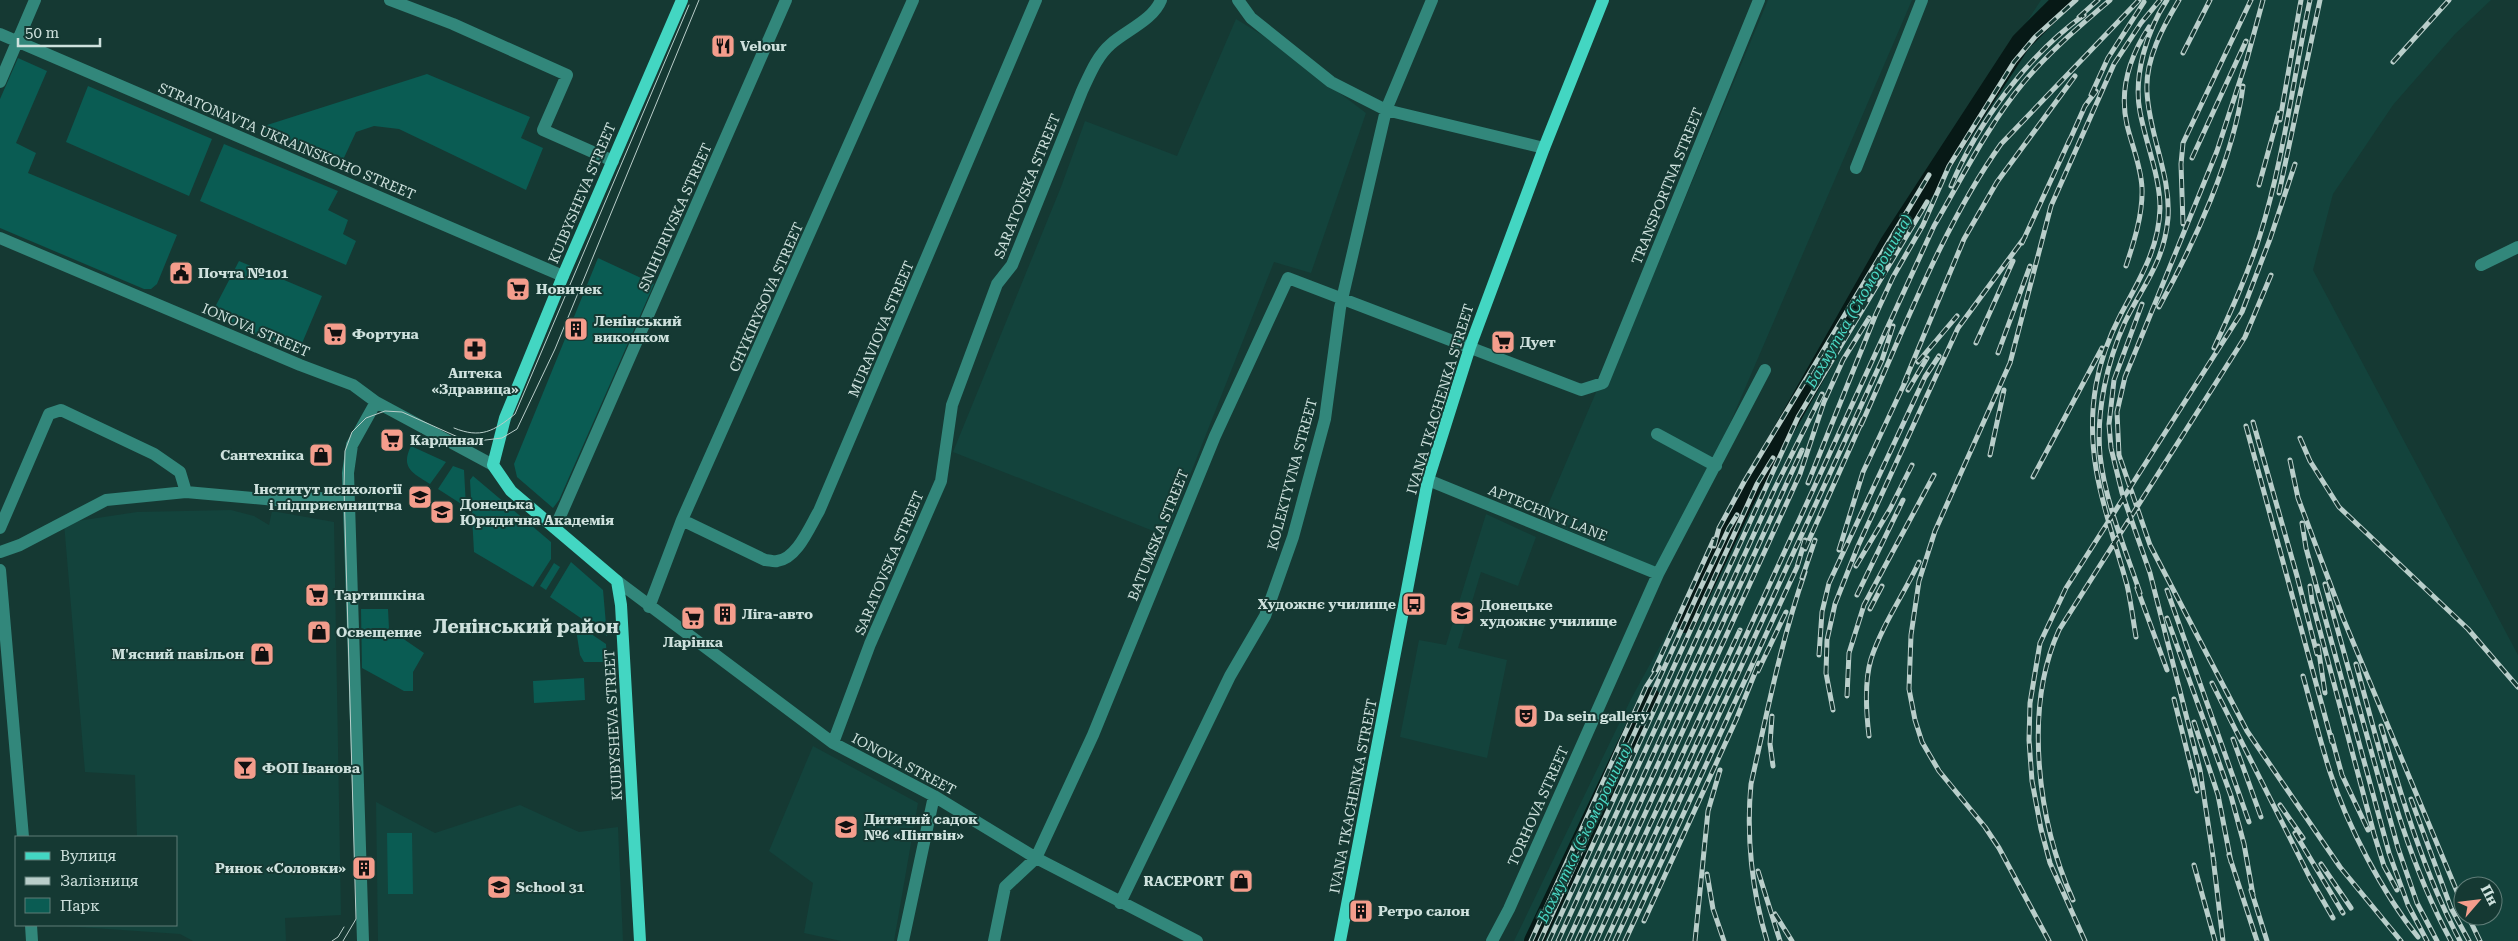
<svg xmlns="http://www.w3.org/2000/svg" width="2518" height="941" font-family="'Roboto Serif',serif">
<rect width="100%" height="100%" fill="#153933"/>
<path fill="#13433c" fill-rule="evenodd" d="M1768,0H1912L1666,572L1542,519L1597,390L1607,386Z
M2041,0H2491L2455,34L2393,105L2333,194L2313,270L2518,655V941H1514L1631,699L1870,261ZM2463,886H2493V916H2463Z
M1236,19L1267,38L1366,113L1311,273L1274,262L1166,536L953,452L1061,187L1085,121L1177,156Z
M231,510L254,516L269,525L272,511L334,522L341,915L285,918L286,941H193L180,934L50,925H176V837H137L135,775L85,772L64,523L137,512Z
M1486,514L1536,537L1518,586L1481,572L1458,648L1507,660L1487,758L1400,737L1419,640L1446,645Z
M813,746L918,803L894,941H841L804,933L813,883L769,851Z
M376,802L435,833L520,805L579,832L618,827L623,941H378Z"/>
<path fill="#0a5c53" d="M18,58L47,71L16,143L36,153L28,173L177,235L157,284L151,289H144L0,228V99Z
M427,74L530,117L521,138L543,148L526,190L399,129L374,126L356,132L342,162L274,134L266,133L264,126Z
M88,86L212,139L189,196L66,142Z
M224,144L338,191L328,210L348,220L343,234L356,241L346,265L200,201Z
M598,258L654,284L559,500L553,508L517,477L514,464Z
M239,261L322,296L300,348L293,351L215,316L214,309Z
M411,446L446,462L430,484C413,473 400,468 411,446Z
M453,466L464,470L466,507L438,489Z
M473,476L551,542V559L533,587L474,552L470,480Z
M571,562L603,590L607,636L550,597Z
M554,563L560,567L546,590L540,586Z
M361,609H388L389,629L424,653L413,672V691H404L362,668Z
M575,623L606,644L607,662H584L580,655Z
M584,678L585,700L534,703L533,681Z
M387,833H412L413,894H388Z"/>
<g fill="none" stroke-linecap="round" stroke-linejoin="round">
<path stroke="#071916" stroke-width="20" d="M1686,623L1748,493L1890,243L2021,42L2063,0
M1534,941L1650,697"/>
<path stroke="#32877b" stroke-width="12" d="M390,0L453,24L567,75L543,130L613,161
M1238,0L1251,18L1331,82L1386,110L1544,148
M0,34L563,276
M0,82L35,0
M1856,168L1922,0
M0,238L300,365L353,385L376,402L493,465
M2481,265L2518,247
M1657,434L1716,466
M1428,480L1658,574
M682,520L765,560C769,560 774,562 777,561C797,559 810,526 819,511L1036,0
M0,528L49,414L61,410L154,454L180,472L186,492
M555,528L786,0
M0,552L20,545L106,500L186,492L276,500L328,498L348,493
M0,570L23,837
M617,581L833,743L934,796L1036,858L1197,941
M649,607L682,520L913,0
M833,743L870,644L941,481L952,405L997,284L1012,265L1082,91C1090,74 1097,56 1111,44C1127,30 1153,20 1161,0
M1120,903L1230,676L1265,616L1293,537L1325,419L1340,308L1386,110L1432,0
M31,925L32,941
M363,941L348,473L352,445L376,402
M903,941L934,796
M994,941L1005,887L1036,858L1093,735L1215,436L1288,278L1581,390L1603,383L1759,0
M1492,941L1509,909L1658,574L1765,370"/>
<path stroke="#43d6c2" stroke-width="12" d="M640,941L621,605L617,581L511,491L493,465L505,418L563,276L682,0
M1340,941L1428,480L1470,347L1544,148L1603,0"/>
<path stroke="#b9ceca" stroke-width="1" d="M454,428C481,439 494,431 515,414L689,5
M332,941L338,937L344,927
M343,941L356,919L344,487L345,451L352,432L366,418L385,411L402,412L469,442L502,438L517,429L555,349L699,0"/>
<g stroke="#b9ceca" stroke-width="5">
<path id="rail" d="M2263,0L2247,59L2217,151L2125,377L2117,412L2119,455L2150,545L2247,731L2340,867L2401,941
M2079,17L2098,0
M2183,53L2210,0
M2393,62L2449,0
M2091,95L2108,58L2144,2
M2280,120L2301,0
M2068,144L2085,106L2096,91
M2192,158L2246,41
M2259,185L2279,113
M1951,186C1978,122 2028,55 2084,15
M2279,193L2320,0
M2183,224L2181,164L2183,143L2251,0
M2022,243L2070,139
M2126,266C2134,242 2143,214 2142,188C2141,166 2132,146 2127,125C2119,90 2130,56 2149,27
M2142,304L2114,380L2109,424L2111,448L2122,493L2150,573L2200,770L2214,863
M2159,307C2194,244 2234,157 2243,86
M1976,343L2013,261
M2214,348C2231,311 2248,274 2260,235C2284,159 2293,78 2310,0
M1998,353L2030,266
M1918,362L1957,316
M1904,383L1964,239L1997,182L2075,76
M1908,390L1927,358
M2253,422L2297,576L2317,654
M1861,425C1902,334 1943,225 2001,144L2139,0
M2246,426L2332,742
M2300,438L2310,461L2339,507L2468,629L2518,687
M1990,455L2004,390
M2290,460L2298,498L2343,618L2463,906
M2033,477L2102,348
M1808,483L1876,314L1893,277L1923,225L1949,166L2014,62L2035,37L2076,0
M2302,523L2306,548L2389,853L2408,905L2427,941
M1714,546L1719,528L1744,482L1929,175
M1805,549L1863,419
M1839,550L1863,472L1907,378
M1856,566L1890,509L1912,465
M1802,578L1815,540
M2325,584L2398,848L2417,903L2437,941
M2310,586L2312,601L2374,834L2384,866L2397,890
M2137,588L2167,670
M2167,590L2249,822
M2140,593C2125,548 2105,502 2100,455C2096,411 2107,362 2125,322C2143,285 2164,263 2168,218C2171,175 2149,135 2147,92C2145,59 2163,27 2179,0
M1857,595L1903,500
M1870,609L1882,586
M2167,618L2231,796L2244,844L2253,895
M2136,637C2133,620 2131,602 2127,585C2108,516 2083,459 2096,385C2100,362 2110,335 2121,314C2139,280 2159,249 2160,208C2160,176 2146,144 2140,112C2133,76 2147,30 2167,0
M2318,646L2325,693
M1819,655L1822,612L1829,583L1925,377L1939,356
M2356,664C2382,758 2404,855 2451,941
M1654,671L1714,539
M1758,671L1786,612
M2303,676C2312,708 2320,741 2330,772C2347,825 2383,894 2418,937
M2212,683L2310,878L2333,918
M1847,696L1849,653L1864,605L1934,475
M2174,699L2197,791
M1833,710L1826,673L1827,640L1835,604L1858,546L1958,328L2025,237
M1772,716L1770,744L1773,766
M2194,722L2218,795L2231,862
M2381,726C2402,799 2424,873 2460,941
M2331,735L2342,775L2368,830
M1869,736C1866,711 1864,683 1871,659C1882,625 1904,594 1919,562
M2233,739L2261,817
M2411,799L2451,908L2469,941
M2280,805L2303,838
M2295,833L2343,913
M2229,855L2257,941
M2213,857L2223,941
M2321,864L2351,908
M2194,865L2215,941
M1758,871L1780,941
M1707,874L1713,909L1724,941
M2251,890L2267,941
M2073,900C2038,823 2023,709 2059,630L2245,337L2271,275
M1775,914L1792,941
M2468,916L2480,941
M1644,921L1736,720L1759,663
M1531,941L1646,687L1659,667
M1540,941L1700,589L1729,528L1737,515
M1549,941L1757,484L1773,458
M1558,941L1798,417L1927,202
M1568,941L1775,488L1822,394
M1577,941L1802,450
M1587,941L1800,474L1824,402L1843,360L1869,318
M1596,941L1740,630
M1606,941L1934,226C1962,178 1988,125 2024,82C2049,52 2080,26 2110,0
M1615,941L1882,360L1893,326
M1625,941L1797,567L1805,540
M1695,941L1708,811L1720,770
M1767,941C1752,892 1746,836 1751,784C1767,713 1781,641 1805,572
M2049,941L1999,848L1985,827L1939,771L1922,742L1915,720L1909,689L1911,635L1919,581L1935,531L2010,363L2051,206L2114,64L2141,23L2160,0
M2085,941L2050,863L2041,829L2032,781L2029,740L2030,703L2040,643L2066,588L2242,312L2270,239L2295,164"/>
</g>
<use href="#rail" stroke="#153933" stroke-width="3" stroke-dasharray="9" stroke-linecap="butt"/>
</g>
<defs>
<g id="restaurant-square" transform="scale(1.25)"><rect x="-9" y="-9" width="18" height="18" rx="4" fill="#f49d8c" stroke="#153933"/><path d="M-5-6h1v4h1v-4h1v4h1v-4h1v5L-1.5 .5V6h-2V.5L-5-1ZM5-6V6H3V1.5H1.5Q1.5-4 5-6Z" fill="#111"/></g>
<g id="civic-square" transform="scale(1.25)"><rect x="-9" y="-9" width="18" height="18" rx="4" fill="#f49d8c" stroke="#153933"/><path d="M-.6-6.5H3V-4.5H.6V-3L4-1V1h2V6H-6V1h2V-1L-.6-3ZM-1.2 2.5V6h2.4V2.5Z" fill="#111"/></g>
<g id="supermarket-square" transform="scale(1.25)"><rect x="-9" y="-9" width="18" height="18" rx="4" fill="#f49d8c" stroke="#153933"/><path d="M-6-5.5h2.5l.6 2H6L4.5 2H-2.5L-4.4-4H-6ZM-1.5 3.2a1.3 1.3 0 1 0 .1 0ZM3 3.2a1.3 1.3 0 1 0 .1 0Z" fill="#111"/></g>
<g id="building-square" transform="scale(1.25)"><rect x="-9" y="-9" width="18" height="18" rx="4" fill="#f49d8c" stroke="#153933"/><path d="M-4-6H4V6H1V3H-1V6H-4ZM-2.5-4.3h1.7v1.8h-1.7ZM.8-4.3h1.7v1.8H.8ZM-2.5-1h1.7V.8h-1.7ZM.8-1h1.7V.8H.8Z" fill="#111"/></g>
<g id="pharmacy-square" transform="scale(1.25)"><rect x="-9" y="-9" width="18" height="18" rx="4" fill="#f49d8c" stroke="#153933"/><path d="M-2-6h4v4h4v4h-4v4h-4v-4h-4v-4h4Z" fill="#111"/></g>
<g id="shop-square" transform="scale(1.25)"><rect x="-9" y="-9" width="18" height="18" rx="4" fill="#f49d8c" stroke="#153933"/><path d="M-5-2.5h2.3a2.7 3.5 0 0 1 5.4 0H5L5.5 6h-11ZM-1.5-2.5h3a1.5 2.3 0 0 0-3 0Z" fill="#111"/></g>
<g id="university-square" transform="scale(1.25)"><rect x="-9" y="-9" width="18" height="18" rx="4" fill="#f49d8c" stroke="#153933"/><path d="M0-5L7-2L0 1L-7-2ZM-4 1L0 2.5L4 1V4Q0 6-4 4Z" fill="#111"/></g>
<g id="bus-square" transform="scale(1.25)"><rect x="-9" y="-9" width="18" height="18" rx="4" fill="#f49d8c" stroke="#153933"/><path d="M-5-6H5V4H4V6H2V4H-2V6H-4V4H-5ZM-3.5-4V0h7V-4ZM-3.5 1.2v1.5H-2V1.2ZM2 1.2v1.5H3.5V1.2Z" fill="#111"/></g>
<g id="theatre-square" transform="scale(1.25)"><rect x="-9" y="-9" width="18" height="18" rx="4" fill="#f49d8c" stroke="#153933"/><path d="M-5-5.5Q0-4 5-5.5V0Q5 5 0 6Q-5 5-5 0ZM-3.3-2.5H-1v1.5H-3.3ZM1-2.5H3.3v1.5H1ZM-2.8 1Q0 5.5 2.8 1Z" fill="#111"/></g>
<g id="bar-square" transform="scale(1.25)"><rect x="-9" y="-9" width="18" height="18" rx="4" fill="#f49d8c" stroke="#153933"/><path d="M-6-5H6L.8 .8V4.5H3.5V6h-7V4.5H-.8V.8Z" fill="#111"/></g>
<g id="school-square" transform="scale(1.25)"><rect x="-9" y="-9" width="18" height="18" rx="4" fill="#f49d8c" stroke="#153933"/><path d="M0-5L7-2L0 1L-7-2ZM-4 1L0 2.5L4 1V4Q0 6-4 4Z" fill="#111"/></g>
</defs>
<g fill-rule="evenodd">
<use href="#restaurant-square" x="723" y="46"/>
<use href="#civic-square" x="181" y="273"/>
<use href="#supermarket-square" x="518" y="289"/>
<use href="#building-square" x="576" y="329"/>
<use href="#supermarket-square" x="335" y="334"/>
<use href="#supermarket-square" x="1503" y="342"/>
<use href="#pharmacy-square" x="475" y="349"/>
<use href="#supermarket-square" x="392" y="440"/>
<use href="#shop-square" x="321" y="455"/>
<use href="#university-square" x="420" y="497"/>
<use href="#university-square" x="442" y="512"/>
<use href="#supermarket-square" x="317" y="595"/>
<use href="#bus-square" x="1414" y="604"/>
<use href="#university-square" x="1462" y="613"/>
<use href="#building-square" x="725" y="614"/>
<use href="#supermarket-square" x="693" y="618"/>
<use href="#shop-square" x="319" y="632"/>
<use href="#shop-square" x="262" y="654"/>
<use href="#theatre-square" x="1526" y="716"/>
<use href="#bar-square" x="245" y="768"/>
<use href="#school-square" x="846" y="827"/>
<use href="#building-square" x="364" y="868"/>
<use href="#shop-square" x="1241" y="881"/>
<use href="#school-square" x="499" y="887"/>
<use href="#building-square" x="1361" y="911"/>
</g>
<g text-anchor="middle" stroke-width="4" stroke-linejoin="round" paint-order="stroke">
<g font-size="14" font-weight="bold" fill="#cee1dd" stroke="#153933" text-anchor="start">
<text x="740" y="51">Velour</text>
<text x="198" y="278">Почта №101</text>
<text x="536" y="294">Новичек</text>
<text x="594" y="326">Ленінський<tspan x="594" dy="16">виконком</tspan></text>
<text x="352" y="339">Фортуна</text>
<text x="1520" y="347">Дует</text>
<text x="475" y="378" text-anchor="middle">Аптека<tspan x="475" dy="16">«Здравица»</tspan></text>
<text x="410" y="445">Кардинал</text>
<text x="304" y="460" text-anchor="end">Сантехніка</text>
<text x="402" y="494" text-anchor="end">Інститут психології<tspan x="402" dy="16">і підприємництва</tspan></text>
<text x="460" y="509">Донецька<tspan x="460" dy="16">Юридична Академія</tspan></text>
<text x="334" y="600">Тартишкіна</text>
<text x="1396" y="609" text-anchor="end">Художнє училище</text>
<text x="1480" y="610">Донецьке<tspan x="1480" dy="16">художнє училище</tspan></text>
<text x="742" y="619">Ліга-авто</text>
<text x="336" y="637">Освещение</text>
<text x="693" y="647" text-anchor="middle">Ларінка</text>
<text x="244" y="659" text-anchor="end">М'ясний павільон</text>
<text x="1544" y="721">Da sein gallery</text>
<text x="262" y="773">ФОП Іванова</text>
<text x="864" y="824">Дитячий садок<tspan x="864" dy="16">№6 «Пінгвін»</tspan></text>
<text x="346" y="873" text-anchor="end">Ринок «Соловки»</text>
<text x="1224" y="886" text-anchor="end">RACEPORT</text>
<text x="516" y="892">School 31</text>
<text x="1378" y="916">Ретро салон</text>
</g>
<g font-size="14" fill="#cee1dd" stroke="#153933">
<text transform="translate(287 141) rotate(23)" y="5">STRATONAVTA UKRAINSKOHO STREET</text>
<text transform="translate(1027 186) rotate(-68)" y="5">SARATOVSKA STREET</text>
<text transform="translate(1667 186) rotate(-68)" y="5">TRANSPORTNA STREET</text>
<text transform="translate(582 193) rotate(-67)" y="5">KUIBYSHEVA STREET</text>
<text transform="translate(675 217) rotate(-66)" y="5">SNIHURIVSKA STREET</text>
<text transform="translate(766 297) rotate(-66)" y="5">CHYKIRYSOVA STREET</text>
<text transform="translate(881 329) rotate(-67)" y="5">MURAVIOVA STREET</text>
<text transform="translate(256 330) rotate(23)" y="5">IONOVA STREET</text>
<text transform="translate(1440 399) rotate(-73)" y="5">IVANA TKACHENKA STREET</text>
<text transform="translate(1292 474) rotate(-75)" y="5">KOLEKTYVNA STREET</text>
<text transform="translate(1548 513) rotate(22)" y="5">APTECHNYI LANE</text>
<text transform="translate(1158 535) rotate(-68)" y="5">BATUMSKA STREET</text>
<text transform="translate(889 563) rotate(-67)" y="5">SARATOVSKA STREET</text>
<text transform="translate(613 725) rotate(-93)" y="5">KUIBYSHEVA STREET</text>
<text transform="translate(904 764) rotate(28)" y="5">IONOVA STREET</text>
<text transform="translate(1353 796) rotate(-79)" y="5">IVANA TKACHENKA STREET</text>
<text transform="translate(1538 806) rotate(-66)" y="5">TORHOVA STREET</text>
</g>
<g font-size="15" font-style="italic" fill="#4ad9c5" stroke="#153933">
<text transform="translate(1859 301) rotate(-60)" y="5">Бахмутка (Скоморошина)</text>
<text transform="translate(1585 833) rotate(-64)" y="5">Бахмутка (Скоморошина)</text>
</g>
<g font-size="19" font-weight="bold" fill="#cee1dd" stroke="#153933">
<text x="526" y="633">Ленінський район</text>
</g>
</g>
<rect x="15" y="836" width="162" height="90" fill="#153933" stroke="#5f7c77"/>
<rect x="25" y="852" width="25" height="8" fill="#43d6c2" stroke="#5f7c77"/>
<text x="60" y="861" font-size="15" fill="#cee1dd">Вулиця</text>
<rect x="25" y="877" width="25" height="8" fill="#b9ceca" stroke="#5f7c77"/>
<text x="60" y="886" font-size="15" fill="#cee1dd">Залізниця</text>
<rect x="25" y="898" width="25" height="15" fill="#0a5c53" stroke="#5f7c77"/>
<text x="60" y="911" font-size="15" fill="#cee1dd">Парк</text>
<g transform="translate(2478 901) rotate(62)"><circle r="24" fill="#153933" stroke="#5f7c77"/>
<path d="M0-4L9 19L0 12L-9 19Z" fill="#f49d8c"/>
<text y="-8" font-size="14" font-weight="bold" text-anchor="middle" fill="#cee1dd">Пн</text>
</g>
<path d="M18 38v8h82v-8" fill="none" stroke="#cee1dd" stroke-width="2.5"/>
<text x="25" y="38" font-size="15" fill="#cee1dd" stroke="#153933" stroke-width="4" paint-order="stroke">50 m</text>
</svg>
